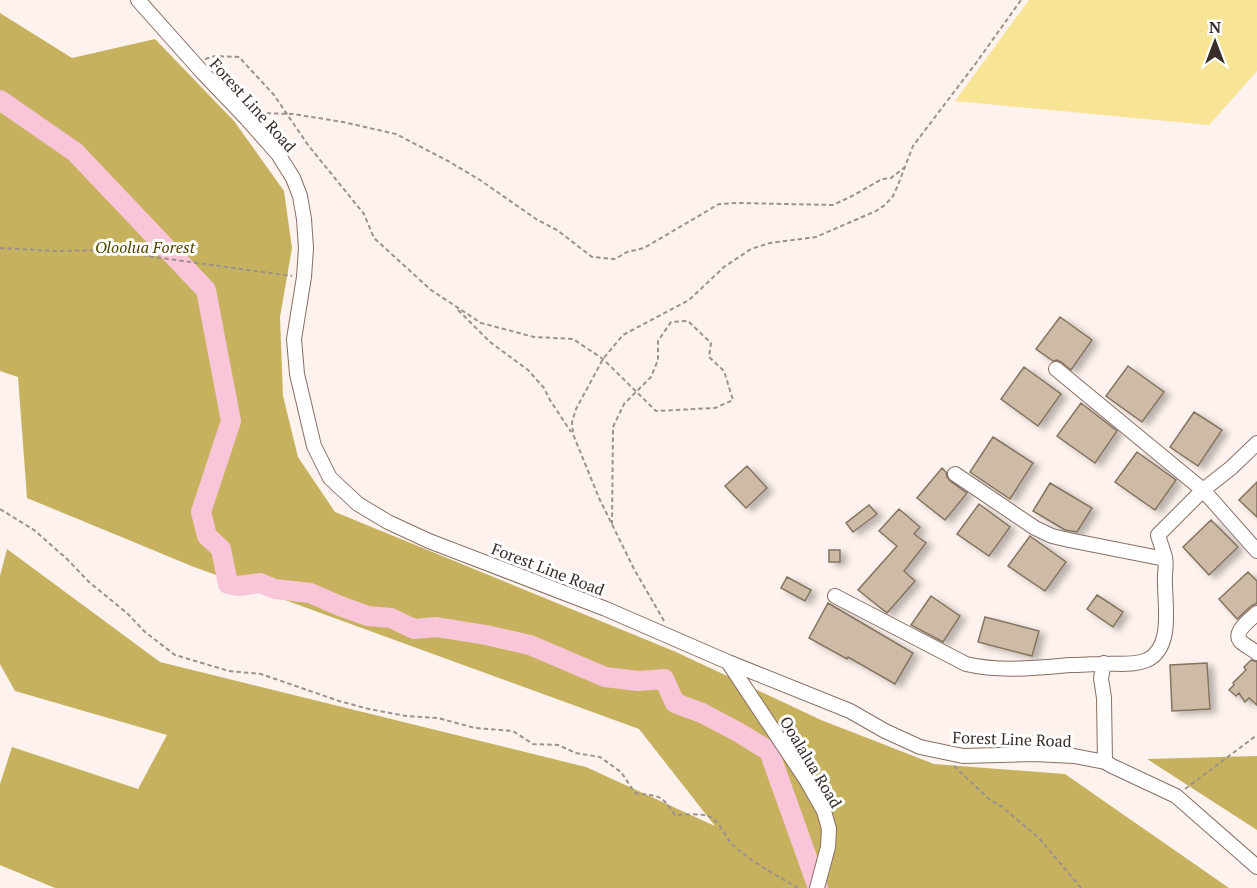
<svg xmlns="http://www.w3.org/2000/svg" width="1257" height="888" font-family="'PT Serif',serif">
<defs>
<filter id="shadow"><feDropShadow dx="6" dy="3.5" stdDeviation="3" flood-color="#0004"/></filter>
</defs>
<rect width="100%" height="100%" fill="#fdf2ed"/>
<path fill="#f7e595" d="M1029,0H1257V71L1209,125L955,101Z"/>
<path fill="#c6b25e" d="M0,13L72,58L155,39L234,121L284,191L292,248L280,317L283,396L298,457L335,512L676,652L821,720L934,764L1065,774L1229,888H55L0,865V784L12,747L138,789L167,735L15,691L0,664V576L7,549L160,662L586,767L715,826L639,729L194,567L27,498L18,377L0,371Z
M1257,756V830L1147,759Z"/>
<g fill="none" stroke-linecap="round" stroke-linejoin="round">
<path stroke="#f9c5d9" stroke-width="20" d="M0,100L75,152L206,290L231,421L201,512L207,536L221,549L228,584L238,586L260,583L275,589L310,593L340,606L368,616L391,618L414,629L436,627L486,635L530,645L605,677L638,681L664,679L675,703L702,713L738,732L769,751L818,888"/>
</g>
<path fill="#cebba6" stroke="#84735f" stroke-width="1.5" filter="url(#shadow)" d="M1060,317L1092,340L1071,370L1061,362L1057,360L1053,361L1036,349Z
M1128,366L1164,392L1142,422L1106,396Z
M1024,367L1061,394L1038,426L1001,399Z
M1081,403L1117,431L1095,463L1057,436Z
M1194,412L1222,430L1198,466L1170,447Z
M993,437L1033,463L1010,499L970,472Z
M1137,452L1176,480L1155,510L1115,482Z
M747,466L767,488L746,508L725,486Z
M942,468L946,472L947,477L950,481L967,493L945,520L917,498Z
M1257,482V517L1239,500Z
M1050,483L1092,508L1077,532L1065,530L1033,511Z
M979,504L1010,527L989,556L957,534Z
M869,505L877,514L853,532L846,523Z
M899,509L920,527L914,534L926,543L904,571L915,581L887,613L858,590L897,546L879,531Z
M1211,520L1238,547L1209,575L1183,547Z
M1030,536L1066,562L1045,591L1008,566Z
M829,550H840V562H829Z
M1248,572L1257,581V603L1251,606L1237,619L1219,599Z
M787,577L811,590L805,601L781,588Z
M1097,595L1123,612L1113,627L1087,609Z
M931,596L960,616L943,642L911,625Z
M828,603L913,653L895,684L848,657L847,659L809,638Z
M985,617L1039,631L1032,656L978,642Z
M1251,660L1257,662V705L1249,698L1245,702L1239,693L1236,696L1229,690L1234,685L1233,683L1246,670L1244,667Z
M1207,663L1210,709L1172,711L1170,665Z"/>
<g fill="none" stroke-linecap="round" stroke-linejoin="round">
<g stroke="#886f64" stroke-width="16">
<path id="minor" d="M138,0L203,73L247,119L278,154L293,178L300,196L304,219L306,248L304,277L294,339L297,374L314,446L330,478L358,504L388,522L429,541L606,609L728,662L850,711L885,731L920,747L963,756L1034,754L1074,756L1105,762L1112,766L1176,796L1257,867
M1056,369L1203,490L1257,551
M955,474L1035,528L1052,536L1069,540L1165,559
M835,596L966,664C1000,672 1035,668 1070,665C1081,665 1092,664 1102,664C1117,663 1133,666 1147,660C1173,648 1165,606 1165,584C1164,575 1167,566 1165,557C1163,550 1160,542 1158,535L1203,490L1231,468L1257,443
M1257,613C1251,619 1233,631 1240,641C1244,645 1252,649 1257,653
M728,662L807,781L824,811L829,829L828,847L817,888
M1104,663L1101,678L1104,698L1105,762"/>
</g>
<path stroke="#9c918c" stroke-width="2" stroke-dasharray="4.5 3" stroke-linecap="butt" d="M205,59L215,56L239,57L274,95L308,145L364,214L374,238L431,290L481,323L534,337L573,339L603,359L656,411L715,408L733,400L724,371L709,357L711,343L688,321L671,322L658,341V360L651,377L624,404L613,427L612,524
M259,113L293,114L343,122L396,134L448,161L480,180L536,219L557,230L592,257L615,259L627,252L644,248L719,204L738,203L833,205L854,195L882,179L891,178L905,167
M0,248L58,251L103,250L292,276
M458,310L490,342L528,370L544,388L550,400L571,432
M0,509L34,530L67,559L89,582L128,614L145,632L175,655L229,671L261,674L339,701L369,709L406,716L438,718L475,728L513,731L533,744L558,745L576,753L600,757L621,772L635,793C660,797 660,793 675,815C685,815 698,813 708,816C720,820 724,836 732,844C751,862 776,875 798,888
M664,621L634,569L599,498L573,434L572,422L576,409L603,359L623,335L689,300L724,267L751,249L770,243L816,237L876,211L885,205L893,196L898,185L913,146L976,63L1021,0
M954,766L990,800L1001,806L1039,838L1081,888
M1185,789L1257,735"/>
<use href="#minor" stroke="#fff" stroke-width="14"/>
</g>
<g text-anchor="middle" stroke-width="6" stroke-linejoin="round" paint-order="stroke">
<g font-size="16" fill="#382d28" stroke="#fff">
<text transform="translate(253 105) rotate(48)" y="6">Forest Line Road</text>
<text transform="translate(548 569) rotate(21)" y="6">Forest Line Road</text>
<text transform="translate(1012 739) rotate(2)" y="6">Forest Line Road</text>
<text transform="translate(811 762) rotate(59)" y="6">Ooalalua Road</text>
</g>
<g font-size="16" font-style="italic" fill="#534500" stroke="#fff">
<text x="145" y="253">Oloolua Forest</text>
</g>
</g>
<g transform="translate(1215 42)" stroke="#ffffff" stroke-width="4.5" paint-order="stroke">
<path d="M0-4.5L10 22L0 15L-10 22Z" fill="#382d28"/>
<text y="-9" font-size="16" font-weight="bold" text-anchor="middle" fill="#382d28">N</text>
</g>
</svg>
